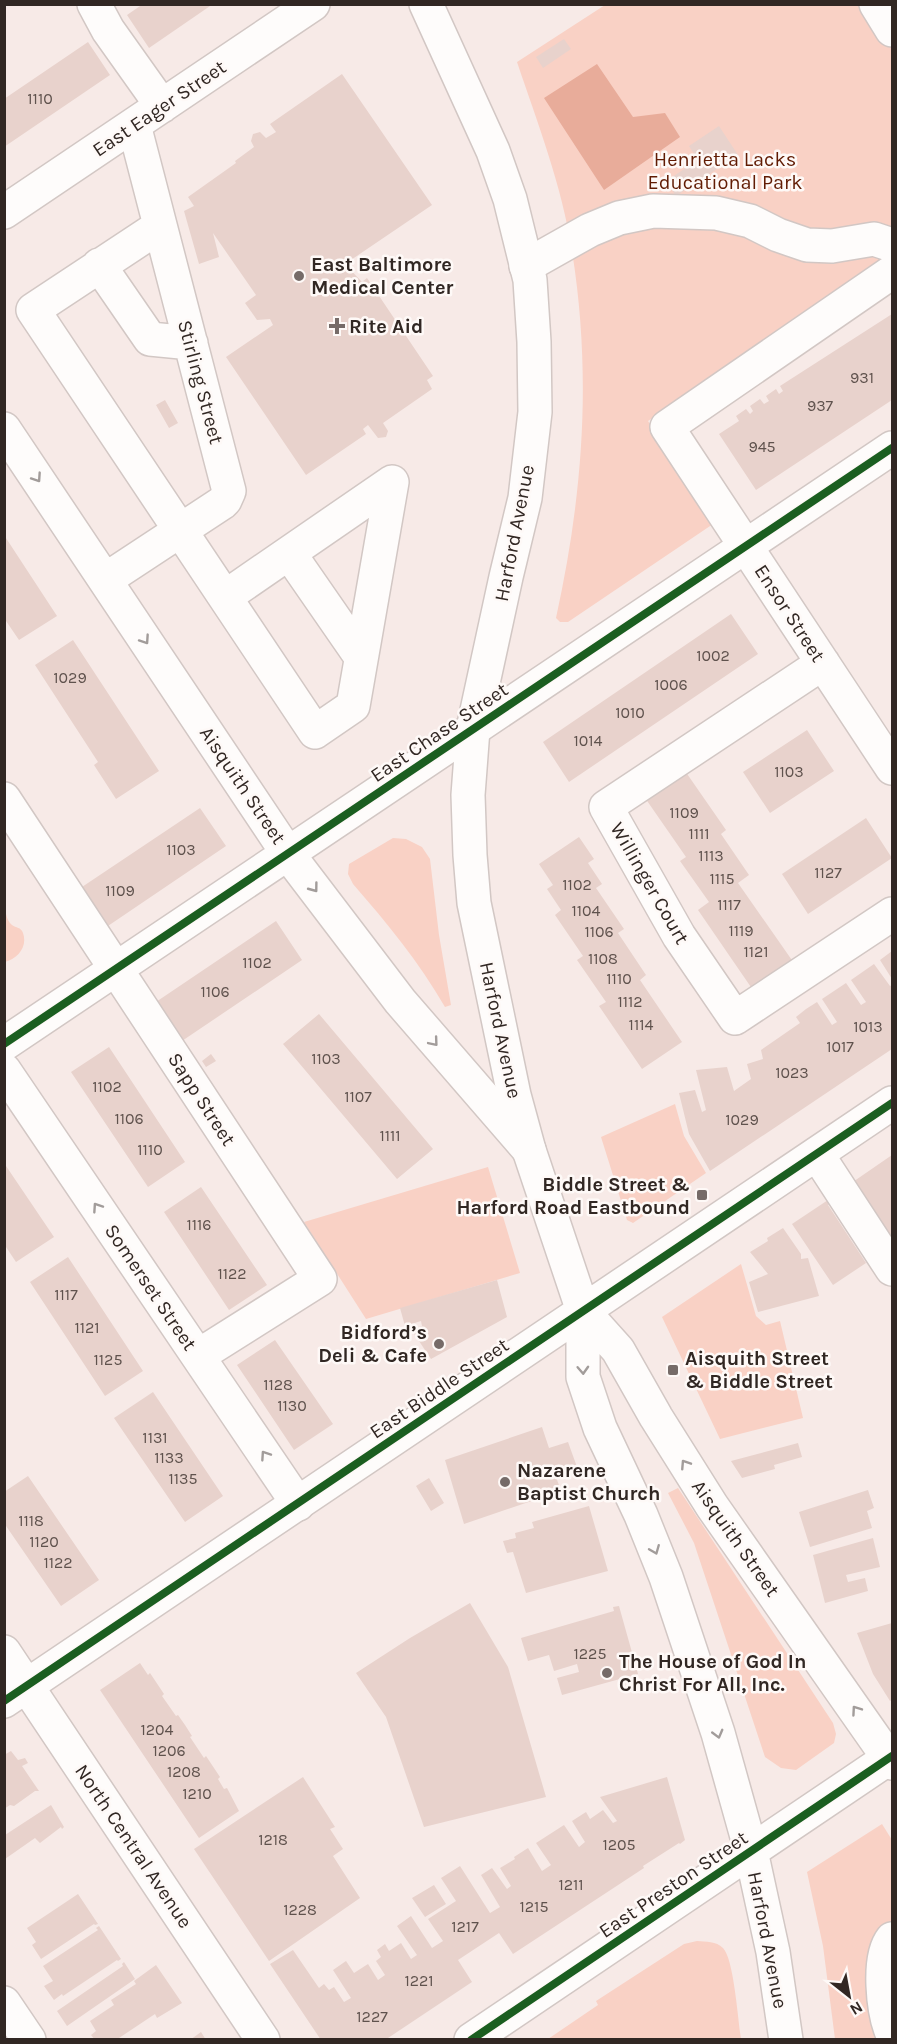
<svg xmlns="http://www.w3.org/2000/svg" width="897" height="2044" font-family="Karla,sans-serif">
<rect width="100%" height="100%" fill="#f7eae7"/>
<path fill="#f9d1c5" d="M605,5H892V260L648,421L716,522L568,622H560L556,618C583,495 592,376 572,251C562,186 538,124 517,62Z
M393,838L406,839L422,847L430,859L439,935L451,1005L445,1007C419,962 387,923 353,884L348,874L349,864Z
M5,903C5,910 6,920 12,925C16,928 21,927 23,933C28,947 17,959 5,962Z
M675,1104L684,1136L706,1173L633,1223L627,1220L601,1137Z
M488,1167L520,1273L366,1319L304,1222Z
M741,1264L756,1316L766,1325L780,1321L803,1418L720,1439L662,1317Z
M678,1488L833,1723L836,1734L834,1743L796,1770L781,1768L765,1757L694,1543L668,1493Z
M882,1824L892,1840V1922L887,1927L885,2039H835L823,1946L807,1872Z
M697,1941C706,1942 716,1941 723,1948C734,1959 738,2021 741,2039H548L598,2005L596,2001L684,1944Z"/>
<path fill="#e8ac9a" d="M597,64L633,117L665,113L680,137L604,190L544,98Z"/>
<path fill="#e8d2cc" d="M143,4H213L149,48L127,15Z
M564,39L571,49L543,68L536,57Z
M88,42L110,75L4,147V99Z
M342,74L432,205L345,264L362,282L367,278L433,376L427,380L432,389L383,423L388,431L386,437L378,438L368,425L363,429L366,434L306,475L226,357L273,325L270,319L257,320L245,303L256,295L213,233L219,257L199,264L184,211L194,206L188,197L236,163L235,161L254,147L251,141L253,134L260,132L266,138L276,132L270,124Z
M719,126L738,155L676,196L666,181L698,160L689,146Z
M892,314V400L756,490L719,434L739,421L736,416L746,409L750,414L753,411L750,406L760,399L764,404L769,401L766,396L776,389L779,394L783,391L780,386Z
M165,400L178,423L169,428L156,405Z
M4,535L57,616L19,640L4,618Z
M731,614L758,654L569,782L543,742Z
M73,640L159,771L116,799L94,765L98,762L35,665Z
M807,730L834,771L770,813L743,772Z
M683,768L726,830L721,834L749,875L738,883L796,966L755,993L698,910L709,902L680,861L686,857L643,795Z
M200,808L226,846L102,930L76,891Z
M866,818L892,858L808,914L782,874Z
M579,837L594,859L588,863L602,884L596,888L624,929L618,933L646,975L640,980L682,1042L642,1069L599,1006L606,1002L577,960L583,956L555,915L561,910L547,889L553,885L539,864Z
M276,921L302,960L176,1045L150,1006Z
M892,951V979L880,960Z
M874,964L890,986L892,985V1049L710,1171L689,1134L679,1093L695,1090L702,1112L706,1110L696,1070L727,1067L734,1091L751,1079L747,1064L763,1059L761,1050L800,1023L796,1017L806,1009L817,1002L832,1025L837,1022L822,999L846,983L861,1005L866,1002L851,980Z
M319,1014L433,1149L397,1179L283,1044Z
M109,1047L185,1162L148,1187L71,1072Z
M211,1054L216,1061L206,1067L202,1061Z
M892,1155V1249L847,1186Z
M4,1163L54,1237L16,1262L4,1244Z
M201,1187L267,1285L229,1310L164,1212Z
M828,1200L830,1204L828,1205L866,1263L833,1285L792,1224Z
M783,1228L801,1254V1259L808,1258L819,1296L758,1312L749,1282L768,1274L750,1252L768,1241L767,1238Z
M68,1257L143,1371L105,1396L30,1282Z
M497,1280L507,1317L431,1359L411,1329L422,1326L421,1321L405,1326L400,1308Z
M275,1340L333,1424L294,1450L237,1365Z
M153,1392L223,1496L185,1522L114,1418Z
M542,1427L549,1448L568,1442L577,1467L555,1474L561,1491L464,1524L445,1460Z
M798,1443L802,1457L774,1465L775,1469L742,1478L731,1461Z
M28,1476L99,1580L61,1606L4,1523V1492Z
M429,1478L444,1503L431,1511L416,1486Z
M868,1490L874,1508L867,1511L872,1528L810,1547L799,1512Z
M589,1506L608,1571L526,1593L513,1552L507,1553L503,1541L516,1538L515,1533L534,1528L532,1522Z
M873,1538L880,1567L846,1575L848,1582L865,1578L868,1591L825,1603L813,1555Z
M470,1603L508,1667L546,1797L424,1827L386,1717L356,1673L410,1638Z
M619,1606L638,1674L562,1695L557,1678L579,1672L577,1664L554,1671L549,1655L528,1661L521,1638L614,1611L613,1607Z
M892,1623V1700L890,1701L873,1674L857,1633Z
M140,1663L148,1675L150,1673L164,1694L162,1696L176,1716L178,1715L185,1725L192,1736L190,1737L204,1758L206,1756L220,1777L218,1779L224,1789L227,1788L239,1811L199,1838L100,1690Z
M11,1751L18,1760L25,1758L28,1763L22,1766L39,1791H35L14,1806L10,1805L4,1809V1755Z
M303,1777L335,1827L330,1829L343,1849L333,1856L360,1898L269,1961L194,1849Z
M667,1777L685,1840L680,1844L679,1843L643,1866L644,1868L513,1954L499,1933L458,1960L472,1982L385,2040H321L270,1964L293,1950L319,1988L324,1984L329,1990L334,1987L344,2002L351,1998L333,1970L346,1961L354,1973L368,1964L378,1980L385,1975L376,1961L381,1957L377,1950L385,1944L389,1951L401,1943L411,1959L417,1955L397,1926L411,1916L432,1948L443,1941L428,1919L456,1901L441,1878L460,1866L490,1913L500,1907L481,1875L492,1868L507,1889L511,1886L500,1868L515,1859L514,1857L528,1848L542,1871L551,1865L536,1843L564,1825L579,1847L585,1842L572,1821L586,1812L590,1819L603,1810L613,1823L617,1821L600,1797Z
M51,1805L64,1827L62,1829L61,1827L40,1843L35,1838L5,1859V1835Z
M434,1885L446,1904L425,1917L412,1898Z
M78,1894L98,1924L95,1925L94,1924L41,1959L32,1945L36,1942L27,1928Z
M99,1926L121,1959L118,1961L117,1960L63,1996L62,1994L54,2000L44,1986L53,1981L43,1966L98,1930L96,1928Z
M124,1962L135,1979L67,2026L57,2011L123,1966L122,1964Z
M156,1965L182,2003L157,2018L155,2014L116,2040H95L91,2035L96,2031L90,2021L114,2005L111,2000L136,1984L134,1981Z
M201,2032L206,2040H190Z"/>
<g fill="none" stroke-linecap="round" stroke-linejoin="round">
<g stroke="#d2c7c4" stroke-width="36">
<path id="minor" d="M94,4L108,30L162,106
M876,4L892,30
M4,212L313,4
M160,226L33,310L315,732L353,706L392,482L225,597
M99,265L150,339L191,343
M526,266L590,230L619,218L653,211L716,213L750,221L778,235L807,245L832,246L874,239L892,245
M892,272L667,427L892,768
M4,429L288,854L400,1001L529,1150
M289,553L361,657
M105,580L222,503L225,500L229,491L134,125
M823,663L606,807L679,936L735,1018L892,914
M4,799L320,1279L198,1356
M4,1044L892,448
M4,1070L298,1504
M817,1154L892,1269
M4,1652L263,2040
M892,1939C877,1958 883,2012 892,2033
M4,2003L29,2040"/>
</g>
<g stroke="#d2c7c4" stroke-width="36">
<path id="major" d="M426,4L493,151L510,199L530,280L534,342L535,412L525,498L506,577L473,729L468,795L470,855L474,903L514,1095L529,1150L583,1311V1377L600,1428L641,1515L666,1577L718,1733L751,1851L773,1952L786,2040
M583,1311L618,1350L656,1417L712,1506L892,1763
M4,1701L892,1103
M471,2040L892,1756"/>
</g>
<use href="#minor" stroke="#fefcfb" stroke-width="33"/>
<use href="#major" stroke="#fefcfb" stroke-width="33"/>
<g stroke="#fef9f7" stroke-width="11">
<path id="cycleway" d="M4,1044L892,448
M4,1701L892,1103
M471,2040L892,1756"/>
</g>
<use href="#cycleway" stroke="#1b5e20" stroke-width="8"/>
</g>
<defs><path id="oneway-chevron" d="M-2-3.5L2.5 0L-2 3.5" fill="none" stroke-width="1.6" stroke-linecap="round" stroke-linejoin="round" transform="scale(1.5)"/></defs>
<g stroke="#a29c9a">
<use href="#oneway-chevron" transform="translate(37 478) rotate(56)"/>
<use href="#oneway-chevron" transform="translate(145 640) rotate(56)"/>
<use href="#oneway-chevron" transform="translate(314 888) rotate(53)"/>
<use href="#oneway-chevron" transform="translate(434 1042) rotate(50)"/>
<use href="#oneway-chevron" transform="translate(97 1207) rotate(-124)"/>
<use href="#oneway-chevron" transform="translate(583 1370) rotate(87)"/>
<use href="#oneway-chevron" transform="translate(265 1455) rotate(-124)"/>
<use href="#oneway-chevron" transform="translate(685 1464) rotate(-123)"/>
<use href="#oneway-chevron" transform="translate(655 1550) rotate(68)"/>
<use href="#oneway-chevron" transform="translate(856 1710) rotate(-125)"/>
<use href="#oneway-chevron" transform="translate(718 1734) rotate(75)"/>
</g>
<g fill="#766b68" stroke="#fef9f7" stroke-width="2">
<circle cx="299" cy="276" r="6"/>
<path d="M334 317h6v6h6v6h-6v6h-6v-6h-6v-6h6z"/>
<rect x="696" y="1189" width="12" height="12" rx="3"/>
<circle cx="439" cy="1344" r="6"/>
<rect x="667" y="1364" width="12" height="12" rx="3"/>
<circle cx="505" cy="1482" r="6"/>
<circle cx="607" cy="1673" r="6"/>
</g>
<g text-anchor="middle" stroke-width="5" stroke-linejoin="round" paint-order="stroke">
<g font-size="16" fill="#5f524d">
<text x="40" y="104">1110</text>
<text x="862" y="383">931</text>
<text x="820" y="411">937</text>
<text x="762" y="452">945</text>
<text x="713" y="661">1002</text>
<text x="70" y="683">1029</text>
<text x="671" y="690">1006</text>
<text x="630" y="718">1010</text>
<text x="588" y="746">1014</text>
<text x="789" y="777">1103</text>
<text x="684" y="818">1109</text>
<text x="699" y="839">1111</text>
<text x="181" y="855">1103</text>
<text x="711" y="861">1113</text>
<text x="828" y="878">1127</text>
<text x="722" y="884">1115</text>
<text x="577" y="890">1102</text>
<text x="120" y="896">1109</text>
<text x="729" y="910">1117</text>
<text x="586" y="916">1104</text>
<text x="741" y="936">1119</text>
<text x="599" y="937">1106</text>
<text x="756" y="957">1121</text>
<text x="603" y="964">1108</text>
<text x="257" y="968">1102</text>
<text x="619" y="984">1110</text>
<text x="215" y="997">1106</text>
<text x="630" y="1007">1112</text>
<text x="641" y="1030">1114</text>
<text x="868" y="1032">1013</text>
<text x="840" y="1052">1017</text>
<text x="326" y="1064">1103</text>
<text x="792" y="1078">1023</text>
<text x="107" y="1092">1102</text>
<text x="358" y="1102">1107</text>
<text x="129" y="1124">1106</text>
<text x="742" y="1125">1029</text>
<text x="390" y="1141">1111</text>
<text x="150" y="1155">1110</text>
<text x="199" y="1230">1116</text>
<text x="232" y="1279">1122</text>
<text x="66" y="1300">1117</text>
<text x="87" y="1333">1121</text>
<text x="108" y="1365">1125</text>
<text x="278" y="1390">1128</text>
<text x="292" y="1411">1130</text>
<text x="155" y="1443">1131</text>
<text x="169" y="1463">1133</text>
<text x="183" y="1484">1135</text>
<text x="31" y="1526">1118</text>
<text x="44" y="1547">1120</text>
<text x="58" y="1568">1122</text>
<text x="590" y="1659">1225</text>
<text x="157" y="1735">1204</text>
<text x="169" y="1756">1206</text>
<text x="184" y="1777">1208</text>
<text x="197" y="1799">1210</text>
<text x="273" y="1845">1218</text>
<text x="619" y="1850">1205</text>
<text x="571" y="1890">1211</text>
<text x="534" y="1912">1215</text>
<text x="300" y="1915">1228</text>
<text x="465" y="1932">1217</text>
<text x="419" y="1986">1221</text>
<text x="372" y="2022">1227</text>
</g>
<g font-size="20" fill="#312723" stroke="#fef9f7">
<text transform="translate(159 108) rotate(-34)" y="7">East Eager Street</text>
<text transform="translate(201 382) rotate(75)" y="7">Stirling Street</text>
<text transform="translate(514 533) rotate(-79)" y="7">Harford Avenue</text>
<text transform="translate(790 613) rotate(57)" y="7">Ensor Street</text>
<text transform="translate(439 732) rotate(-34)" y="7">East Chase Street</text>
<text transform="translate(243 785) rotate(56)" y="7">Aisquith Street</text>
<text transform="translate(650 883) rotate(60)" y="7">Willinger Court</text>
<text transform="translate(501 1030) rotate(78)" y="7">Harford Avenue</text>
<text transform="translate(202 1099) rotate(57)" y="7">Sapp Street</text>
<text transform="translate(151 1287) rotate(56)" y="7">Somerset Street</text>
<text transform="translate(439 1388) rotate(-34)" y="7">East Biddle Street</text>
<text transform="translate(736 1538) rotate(55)" y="7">Aisquith Street</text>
<text transform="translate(134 1846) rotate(56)" y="7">North Central Avenue</text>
<text transform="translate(673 1884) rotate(-34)" y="7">East Preston Street</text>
<text transform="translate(768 1940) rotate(79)" y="7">Harford Avenue</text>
</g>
<g font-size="20" fill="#611b03" stroke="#fef9f7">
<text x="725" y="166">Henrietta Lacks<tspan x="725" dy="23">Educational Park</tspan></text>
</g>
<g font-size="20" font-weight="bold" fill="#312723" stroke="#fef9f7" text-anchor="start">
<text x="311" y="271">East Baltimore<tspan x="311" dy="23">Medical Center</tspan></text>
<text x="349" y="333">Rite Aid</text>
<text x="690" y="1191" text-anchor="end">Biddle Street &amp;<tspan x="690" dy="23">Harford Road Eastbound</tspan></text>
<text x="427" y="1339" text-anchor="end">Bidford’s<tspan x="427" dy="23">Deli &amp; Cafe</tspan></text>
<text x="685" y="1365">Aisquith Street<tspan x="685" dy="23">&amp; Biddle Street</tspan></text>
<text x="517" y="1477">Nazarene<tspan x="517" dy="23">Baptist Church</tspan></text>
<text x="619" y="1668">The House of God In<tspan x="619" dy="23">Christ For All, Inc.</tspan></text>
</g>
</g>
<rect width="897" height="2044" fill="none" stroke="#312723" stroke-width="12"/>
<g transform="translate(849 1996) rotate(149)" stroke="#fef9f7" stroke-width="4.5" paint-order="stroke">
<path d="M0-4.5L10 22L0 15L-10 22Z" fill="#312723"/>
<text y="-9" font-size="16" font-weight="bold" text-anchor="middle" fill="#312723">N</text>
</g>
</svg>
